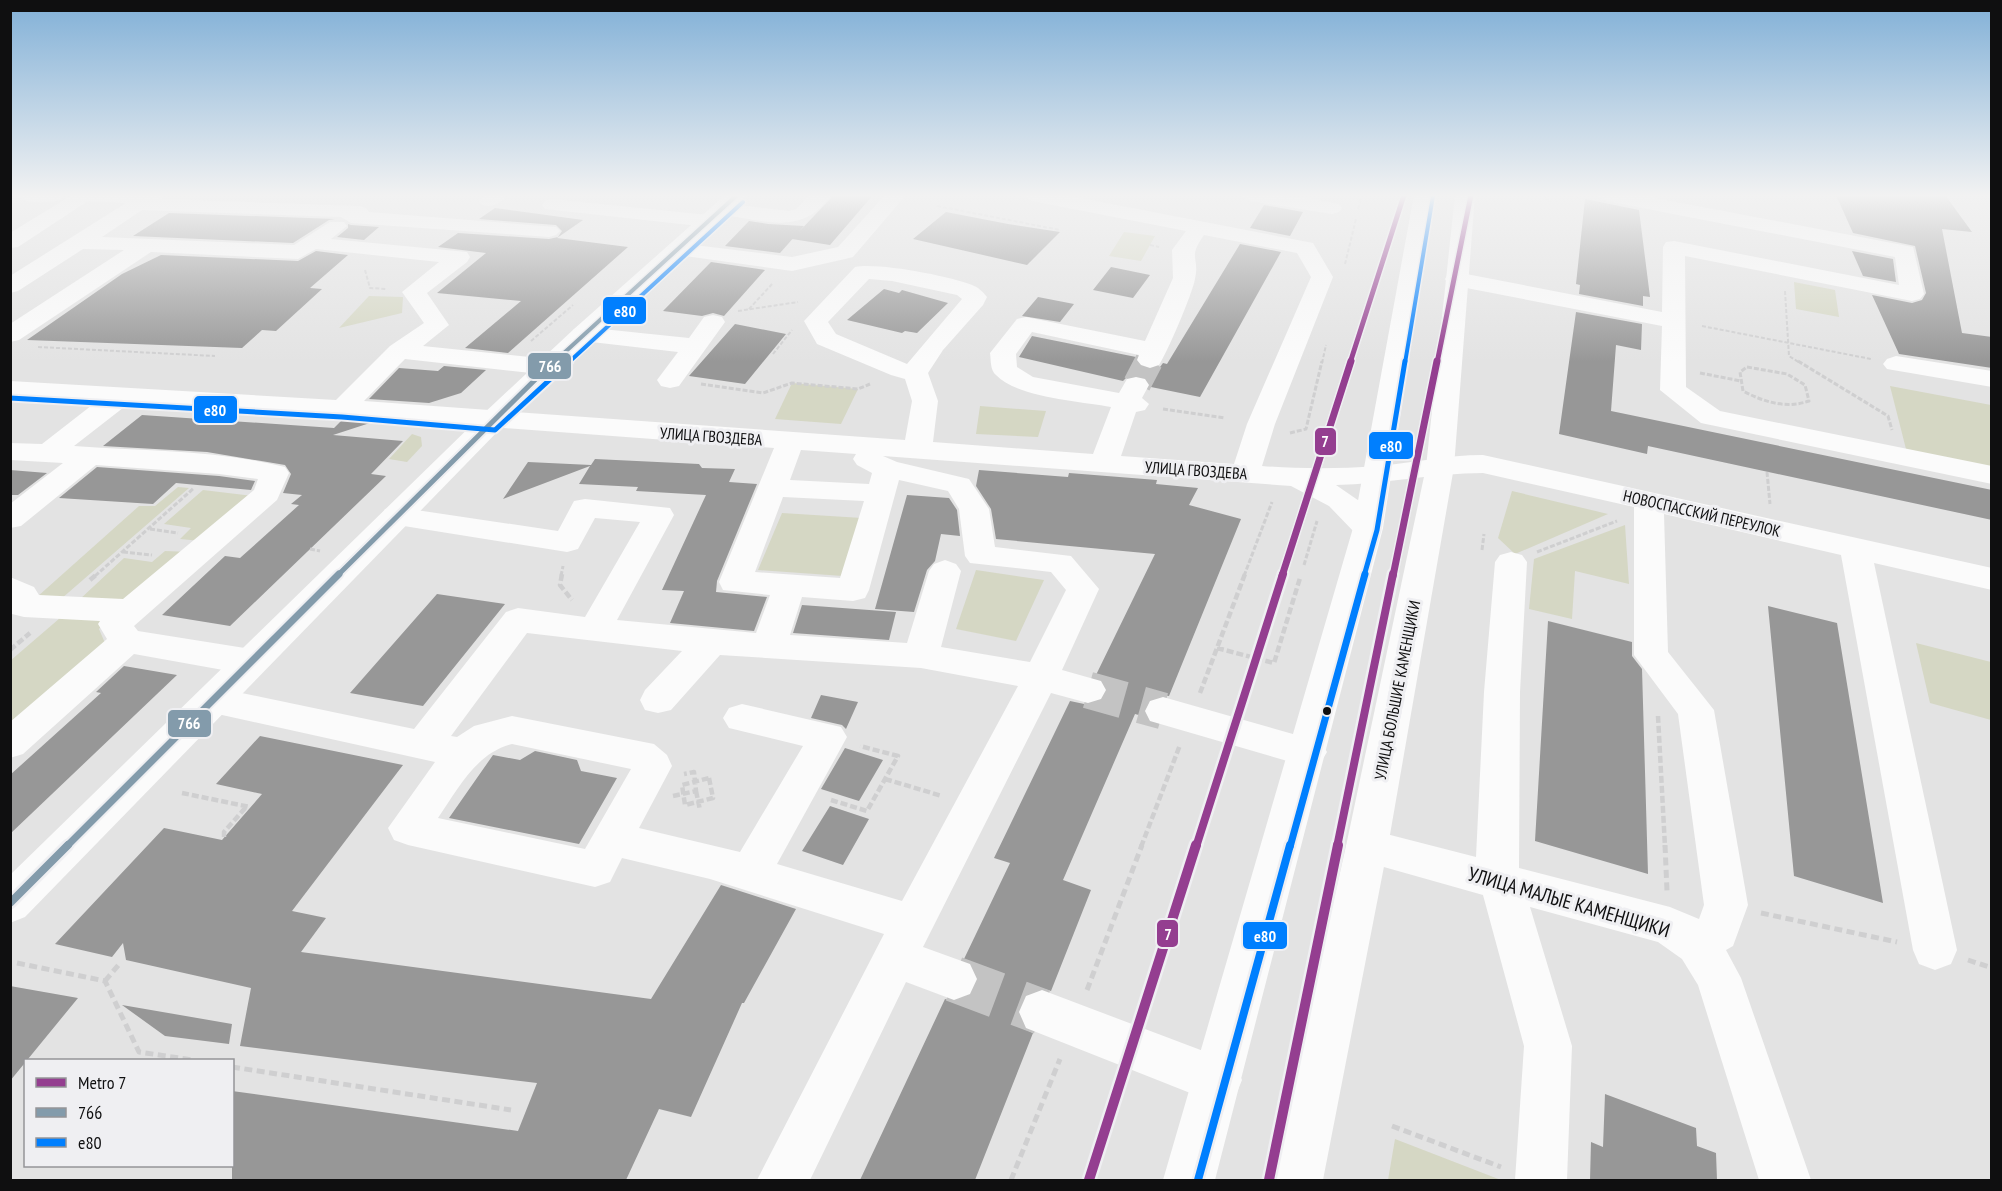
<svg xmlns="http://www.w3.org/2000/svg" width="2002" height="1191" font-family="'PT Sans Narrow',sans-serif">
<rect width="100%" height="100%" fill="#e3e3e3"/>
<path fill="#d5d7c4" d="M1124,232L1155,236L1141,261L1109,256Z
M1794,282L1835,290L1839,317L1796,309Z
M369,296L403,297L402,313L339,328Z
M792,383L858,389L841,424L775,419Z
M1890,386L1991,405V471L1907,453Z
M980,406L1046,411L1038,437L976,434Z
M412,434L421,437L422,446L407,462L389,459Z
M178,487L189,488L61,599L37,597L139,506H155Z
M203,490L253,496L201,541L180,539L191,528L164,524Z
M1512,491L1608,514L1515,554L1498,538Z
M782,513L862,518L843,576L758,570Z
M1625,525L1629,584L1575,571L1572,619L1529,609L1534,559Z
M165,551L190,552L127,603L79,600L124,558L152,562Z
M976,570L1044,580L1016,641L956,629Z
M60,618H109L99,629L105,643L11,728L10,661Z
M1916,643L1991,662V720L1930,703Z
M1395,1139L1501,1180H1388Z"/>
<path fill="#979797" d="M834,195H873L830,245L792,239Z
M1836,195H1945L1972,232L1942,229L1962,333L1992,337V368L1899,354L1872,295L1912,303L1922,300L1926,293L1915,246L1853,233Z
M1585,199L1639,210L1650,297L1643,296V306L1579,294L1580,285L1576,284Z
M1264,205L1303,212L1290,236L1250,228Z
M495,208L583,220L557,238L628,247L508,353L465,348L521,301L437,293L486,253L438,247L458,233L549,239L558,237L562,231L556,225L479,219Z
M946,212L1008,224L1060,232L1027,265L913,239Z
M169,213L335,219L329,220L293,243L133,236Z
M749,221L768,224L804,226L780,253L725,246Z
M348,224L351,225L379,227L364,240L337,237L348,228Z
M1240,244L1281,252L1200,397L1151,387L1147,378L1136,375L1127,377L1123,381L1019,357L1032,336L1136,357L1139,366L1149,370L1160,367L1163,363L1167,364Z
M316,251L348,255L310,288L322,289L276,331L262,330L242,348L27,340L122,274L161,255L298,261Z
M1852,251L1893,259L1896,282L1863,276Z
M711,262L765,270L724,316L713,313L702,316L663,311Z
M1111,267L1150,275L1133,298L1093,290Z
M884,289L899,293L902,290L948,303L917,333L905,331L902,333L847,320Z
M1038,297L1074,304L1060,322L1022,316Z
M1576,312L1642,324L1641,350L1616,345L1611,411L1992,490V520L1648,446L1647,454L1559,434Z
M735,324L786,334L745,384L689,376Z
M444,366L486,370L461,393L429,403L369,399L399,368L438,371Z
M142,415L334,428L344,418L376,421L333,435L403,441L371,474L386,476L230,626L162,615L225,556L240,558L299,505L291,504L302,495L283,493L291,474L285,465L207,452L103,446Z
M595,459L699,464L702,468L735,469L729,482L757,484L717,581L716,592L767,597L754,631L670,623L684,591L662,590L706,495L636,491L638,487L579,484L590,466L503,499L528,462L591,465Z
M97,467L219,476L255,481L251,490L176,483L153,504L59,498Z
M10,470L47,473L18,495H10Z
M979,470L1068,477L1069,473L1157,480L1156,484L1198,488L1189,505L1241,519L1169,696L1162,695L1148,700L1143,710L1146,717L1135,714L1063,880L1091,890L1051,991L1041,988L1025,994L1017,1011L1024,1029L1033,1033L975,1180H860L945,999L955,1002L972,995L979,978L972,963L964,959L1010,863L994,858L1070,701L1089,705L1102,701L1108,691L1103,680L1095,677L1155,554L996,539L991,509L976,486Z
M907,495L949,498L957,510L960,536L941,534L935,561L927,570L914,612L875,609Z
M437,594L505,604L423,706L350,693Z
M802,605L896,612L889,640L793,633Z
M1768,606L1837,623L1883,903L1794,876Z
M1548,621L1632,642V656L1642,669L1648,874L1535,841Z
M124,666L177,675L10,834V775L101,693L96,692Z
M821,695L858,702L846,729L842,725L811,718Z
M260,736L403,765L292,911L326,918L301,952L651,999L721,885L796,909L744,1003H742L691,1117L659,1109L626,1180H232V1091L518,1131L537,1083L240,1046L251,988L126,960L123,943L112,957L55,944L164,828L222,840L262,794L216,784Z
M845,748L883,760L859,801L821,789Z
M535,751L577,760L581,771L617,778L579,844L449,818L493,755L520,760Z
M830,806L869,819L843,865L802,851Z
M10,986L78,998L10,1081Z
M122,1005L232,1024L229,1044L165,1036Z
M1605,1094L1696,1128L1697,1146L1716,1153L1717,1180H1590L1591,1142L1603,1147Z"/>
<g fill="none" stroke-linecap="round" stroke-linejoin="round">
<path stroke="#c3c3c3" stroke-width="22" stroke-dasharray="22 11" stroke-linecap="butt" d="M1148,363L1150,360"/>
<path stroke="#c3c3c3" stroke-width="28" stroke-dasharray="28 14" stroke-linecap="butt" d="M1137,384L1149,361"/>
<path stroke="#c3c3c3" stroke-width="37" stroke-dasharray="37 18" stroke-linecap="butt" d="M1088,690L1163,711"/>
<path stroke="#c3c3c3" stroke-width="46" stroke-dasharray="46 23" stroke-linecap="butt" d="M954,979L1042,1012"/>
<path stroke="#cfcfd0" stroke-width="2" stroke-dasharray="4 2" stroke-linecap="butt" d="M1540,195L1551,201
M1563,195L1580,198
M937,206L1060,230
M1358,209L1362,195
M1150,245L1159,247
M1345,264L1356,219
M365,270L370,288L386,289
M1785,291L1789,356L1800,363
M749,309L773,283
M738,311L798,302
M1702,326L1871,359
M531,341L573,305
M38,347L215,356
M773,354L792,330
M1322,363L1326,345"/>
<path stroke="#cfcfd0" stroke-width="3" stroke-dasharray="5 2" stroke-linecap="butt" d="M1798,361L1888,416L1892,430
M1747,367L1787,374L1805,385L1809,401C1786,409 1764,402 1743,391L1740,372Z
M1700,373L1741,381
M701,384L763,393L792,383L858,389L870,384
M1163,409L1225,418
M1290,433L1306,429L1322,361
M1767,472L1770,504
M150,529L178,533
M310,549L320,551
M1482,550L1484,534
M123,552L152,555
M1537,552L1617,521
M1304,565L1317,521
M95,576L194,488
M561,576L563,566
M1244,576L1272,502"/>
<path stroke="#cfcfd0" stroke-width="4.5" stroke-dasharray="7 3" stroke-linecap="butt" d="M562,574L560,585L572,600
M90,580L97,574
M1217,648L1274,663L1300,578
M10,650L30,633
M1200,693L1245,574
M1658,716L1665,847
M709,778L713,798L685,805L682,785Z
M885,779L942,796
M696,791L700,810
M182,793L250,807
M673,796L696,791L694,772L684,774
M831,800L867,811L898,756L860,746
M224,837V832L247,806
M1141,847L1180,745"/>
<path stroke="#cfcfd0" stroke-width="5" stroke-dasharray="8 4.5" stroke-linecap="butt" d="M1665,845L1667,891
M1761,913L1897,942
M1968,960L1992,968
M17,963L105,981L139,1052L193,1060
M105,981L121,962
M1087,990L1142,845
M232,1067L511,1110
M1392,1126L1501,1167
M1011,1180L1060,1059"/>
<path fill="#fbfbfb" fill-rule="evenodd" d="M17,195H62L63,196L60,200C49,203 25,205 17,195Z
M77,195H161L162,199L359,206L366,208L369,212L556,227L560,231L556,235L549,237L351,223L341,217L142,210L102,237L294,245L330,222H344L347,226L331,239L467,252L470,257L467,262L427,293L449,325L423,346L549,359L558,362L562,367L558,372L549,375L405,359L364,401L905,440L912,401L905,379L891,375L817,344L804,321L855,267C877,262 950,276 972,285C978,287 983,292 987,297L983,305L943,350L928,373L938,401L933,442L1093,454L1111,407C1080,401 1018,398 996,375C990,370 991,360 990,353L1017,319L1026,317L1145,341L1173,278L1172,250L1186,231L1032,201L1022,195H1065L1313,243L1333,277L1275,424L1262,466C1300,469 1339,469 1377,466C1413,463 1447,455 1483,455L1992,568V590L1874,563L1957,950L1951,964L1935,970L1919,964L1913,950L1841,555L1664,514L1668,652L1714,710L1748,905L1733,946L1726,950L1741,978L1811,1180H1759L1698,985L1682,959L1658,942L1530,907L1572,1046L1567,1180H1515L1524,1046L1483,895L1352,858L1346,846L1352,834L1367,829L1476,857L1484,692L1495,562L1500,555L1511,552L1522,555L1527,562L1520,692L1519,868L1670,907L1699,919L1704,905L1678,714L1634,655V507L1483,473C1434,473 1385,484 1336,485L1365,505L1383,528L1379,535L1368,538L1357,535L1329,506L1291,486L883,456L897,462L969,479L989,509L995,547L1071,556L1099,589L1062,670L1101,681L1106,690L1101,699L1088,703L1051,693L923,947L970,964L977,979L970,994L954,1000L906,982L810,1180H757L884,934L710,879L622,858L610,882L595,887L408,845L394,840L388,828L435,762L213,713L200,710L195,700L200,690L213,687L414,729L506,612L518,608L585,617L640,522L595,518L578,549L567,552L385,523L381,516L385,509L396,507L558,531L574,501L585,499L670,508L674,515L617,620L756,633L770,595L723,590L719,582L774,448L343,416L128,404L74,446C144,451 217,450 285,467L289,473L277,500L134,626L138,631L251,649L263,653L269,662L263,671L251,675L134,654L23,754L10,758V722L107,639L98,624L100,621L24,617L12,614L10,577L34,587L39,595L123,599L254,490L258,479L219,474L96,465L21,526L10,528V504L63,463L10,460V443L42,444L96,402L10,397V381L336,400L390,346L424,323L402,292L439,262L316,249L298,259L151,252L19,340L10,342V324L124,250L83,249L18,291L10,293V276L126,203L87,201ZM1204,235L1297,253L1311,277L1247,424L1234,464L1121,456L1136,412L1145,410L1149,404L1142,398L1149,385L1145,379L1136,377L1127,379L1119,393L1033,377L1017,367L1016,354L1032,332L1139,355L1137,360L1141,365L1150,368L1159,365C1167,353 1192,295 1195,279C1200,256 1187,259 1204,235ZM869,279L892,281L957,295L962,299L907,364L836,334L828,322ZM801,450L856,454L853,459L857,465L872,473L869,484L790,480ZM899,480L948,491L959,509L965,556L970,563L1051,572L1066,590L1030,662L941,647L961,571L956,564L945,560L934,564L929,571L907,643L790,635L802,597L853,601L865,598L869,590ZM783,497L864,501L840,578L755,572ZM527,633L682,651L645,690L640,700L645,710L658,713L671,710L720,655L921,668L1018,686L902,901L777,864L847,737L841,727L742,704L729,708L723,718L729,728L803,746L740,852L639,828L672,766L667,755L654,744L512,716L474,726L457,737L451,736ZM512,744L631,769L585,849L438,818C458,789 476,753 512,744Z
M484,195H507C500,204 492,208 482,205L479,201Z
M810,195H831C802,237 766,220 722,215L715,213L712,209L715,205L722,203L789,211L796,209Z
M885,195H906L853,257L845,259L792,271L678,255L670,254L667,249L670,244L678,243L792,257L838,247Z
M1240,195C1274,195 1306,196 1339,204L1342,208L1339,212L1332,214L1250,201Z
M1596,195H1656L1655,198L1913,247L1924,294L1920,299L1912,301L1685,256L1686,387L1720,411L1992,466V484L1701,423L1660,390L1662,326L1456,286L1448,284L1445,279L1448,274L1456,272L1662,312L1663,247L1666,242L1674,241L1899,285L1895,257L1606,201Z
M552,199L708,215L715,217L718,221L715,225L708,227L545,209L542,205L545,201Z
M713,315L722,317L725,322L679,386L670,388L661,386L657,380L678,352L583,341L574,339L571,334L574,329L583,327L689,338L704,317Z
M1896,356L1992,371V387L1887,369L1883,364L1887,359Z
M1163,697L1321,742L1327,752L1321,762L1308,767L1150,721L1145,711L1150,701Z
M1042,990L1235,1063L1242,1080L1235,1097L1218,1104L1026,1028L1019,1012L1026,996Z"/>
<path fill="#fbfbfb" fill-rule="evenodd" d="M72,195H97L18,247L10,248V233Z
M725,195H747L502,427L25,917L10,923V875L482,415L574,329Z
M1414,195H1434L1383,528L1215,1180H1163L1353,528Z
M1455,195H1475L1454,467L1388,846L1323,1180H1271L1346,846L1426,467Z"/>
<g stroke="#efeff2" stroke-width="7">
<path id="bus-1-far3" d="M553,363L737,195"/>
</g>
<g stroke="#efeff2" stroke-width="9">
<path id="bus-1-far2" d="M337,576L554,361"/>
</g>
<g stroke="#efeff2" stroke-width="11">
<path id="bus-1-far1" d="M66,847L339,574"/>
</g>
<g stroke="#efeff2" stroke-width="13">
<path id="bus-1" d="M10,903L68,845"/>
</g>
<g stroke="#efeff2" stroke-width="7">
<path id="bus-2-far3" d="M568,363L743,202
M1405,363L1433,196"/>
</g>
<g stroke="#efeff2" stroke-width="9">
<path id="bus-2-far2" d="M10,398L342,417L495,430L570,361
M1364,576L1377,530L1405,361"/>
</g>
<g stroke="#efeff2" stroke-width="11">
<path id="bus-2-far1" d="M1290,847L1365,574"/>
</g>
<g stroke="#efeff2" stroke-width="13">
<path id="bus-2" d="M1198,1180L1290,845"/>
</g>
<use href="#bus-1-far3" stroke="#839bab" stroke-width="4"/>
<use href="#bus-1-far2" stroke="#839bab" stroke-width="5"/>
<use href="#bus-1-far1" stroke="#839bab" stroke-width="7"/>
<use href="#bus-1" stroke="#839bab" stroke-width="8"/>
<use href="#bus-2-far3" stroke="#007ffe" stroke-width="4"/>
<use href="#bus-2-far2" stroke="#007ffe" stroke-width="5"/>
<use href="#bus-2-far1" stroke="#007ffe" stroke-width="7"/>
<use href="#bus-2" stroke="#007ffe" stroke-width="8"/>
<g stroke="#efeff2" stroke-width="8">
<path id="metro-1-far3" d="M1350,363L1404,195
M1437,363L1471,195"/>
</g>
<g stroke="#efeff2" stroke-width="10">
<path id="metro-1-far2" d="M1282,576L1351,361
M1393,576L1437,361"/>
</g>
<g stroke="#efeff2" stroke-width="13">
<path id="metro-1-far1" d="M1196,847L1283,574
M1337,847L1393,574"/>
</g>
<g stroke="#efeff2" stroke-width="15">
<path id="metro-1" d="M1089,1180L1196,845
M1269,1180L1338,845"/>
</g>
<use href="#metro-1-far3" stroke="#943e90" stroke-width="5"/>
<use href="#metro-1-far2" stroke="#943e90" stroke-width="7"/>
<use href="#metro-1-far1" stroke="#943e90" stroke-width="8"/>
<use href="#metro-1" stroke="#943e90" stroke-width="10"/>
</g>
<linearGradient id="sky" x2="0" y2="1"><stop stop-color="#81b0d7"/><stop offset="0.54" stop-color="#f2f2f2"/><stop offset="1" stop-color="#f2f2f2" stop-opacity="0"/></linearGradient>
<rect width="2002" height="362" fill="url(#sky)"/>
<circle fill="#0f0f10" stroke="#efeff2" stroke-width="2" cx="1327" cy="711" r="5"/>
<g text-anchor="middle" stroke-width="6" stroke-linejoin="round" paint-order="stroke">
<g font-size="16" fill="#0f0f10" stroke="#efeff2">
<text transform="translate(711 436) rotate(4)" y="6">УЛИЦА ГВОЗДЕВА</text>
<text transform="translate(1196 470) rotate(4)" y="6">УЛИЦА ГВОЗДЕВА</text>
<text transform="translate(1702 513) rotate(13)" y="6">НОВОСПАССКИЙ ПЕРЕУЛОК</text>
<text transform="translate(1397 690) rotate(-79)" y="6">УЛИЦА БОЛЬШИЕ КАМЕНЩИКИ</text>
</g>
<g font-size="20" fill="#0f0f10" stroke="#efeff2">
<text transform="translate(1569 902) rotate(16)" y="7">УЛИЦА МАЛЫЕ КАМЕНЩИКИ</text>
</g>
</g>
<g stroke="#efeff2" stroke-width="2">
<rect x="602" y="296" width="45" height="29" rx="6" fill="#007ffe"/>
<rect x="527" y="352" width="45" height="28" rx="6" fill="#839bab"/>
<rect x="193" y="395" width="45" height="29" rx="6" fill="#007ffe"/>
<rect x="1314" y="427" width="23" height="29" rx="6" fill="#943e90"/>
<rect x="1368" y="431" width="46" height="29" rx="6" fill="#007ffe"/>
<rect x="167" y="709" width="45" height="29" rx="6" fill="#839bab"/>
<rect x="1156" y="919" width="23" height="29" rx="6" fill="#943e90"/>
<rect x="1242" y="921" width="46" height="29" rx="6" fill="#007ffe"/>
</g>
<g font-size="16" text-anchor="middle" font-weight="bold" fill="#fff">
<text x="625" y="317">е80</text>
<text x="550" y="372">766</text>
<text x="215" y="416">е80</text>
<text x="1325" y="447">7</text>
<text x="1391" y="452">е80</text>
<text x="189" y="729">766</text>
<text x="1168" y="940">7</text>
<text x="1265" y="942">е80</text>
</g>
<rect width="2002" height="1191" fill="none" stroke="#0f0f10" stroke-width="24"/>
<rect x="24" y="1059" width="210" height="108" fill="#efeff2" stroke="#959598" stroke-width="1.5"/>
<rect x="36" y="1078" width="30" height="9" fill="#943e90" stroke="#959598" stroke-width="1.5"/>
<text x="78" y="1089" font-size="18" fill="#0f0f10">Metro 7</text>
<rect x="36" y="1108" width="30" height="9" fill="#839bab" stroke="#959598" stroke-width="1.5"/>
<text x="78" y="1119" font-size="18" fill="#0f0f10">766</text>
<rect x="36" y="1138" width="30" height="9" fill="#007ffe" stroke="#959598" stroke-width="1.5"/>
<text x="78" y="1149" font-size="18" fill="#0f0f10">е80</text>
</svg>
